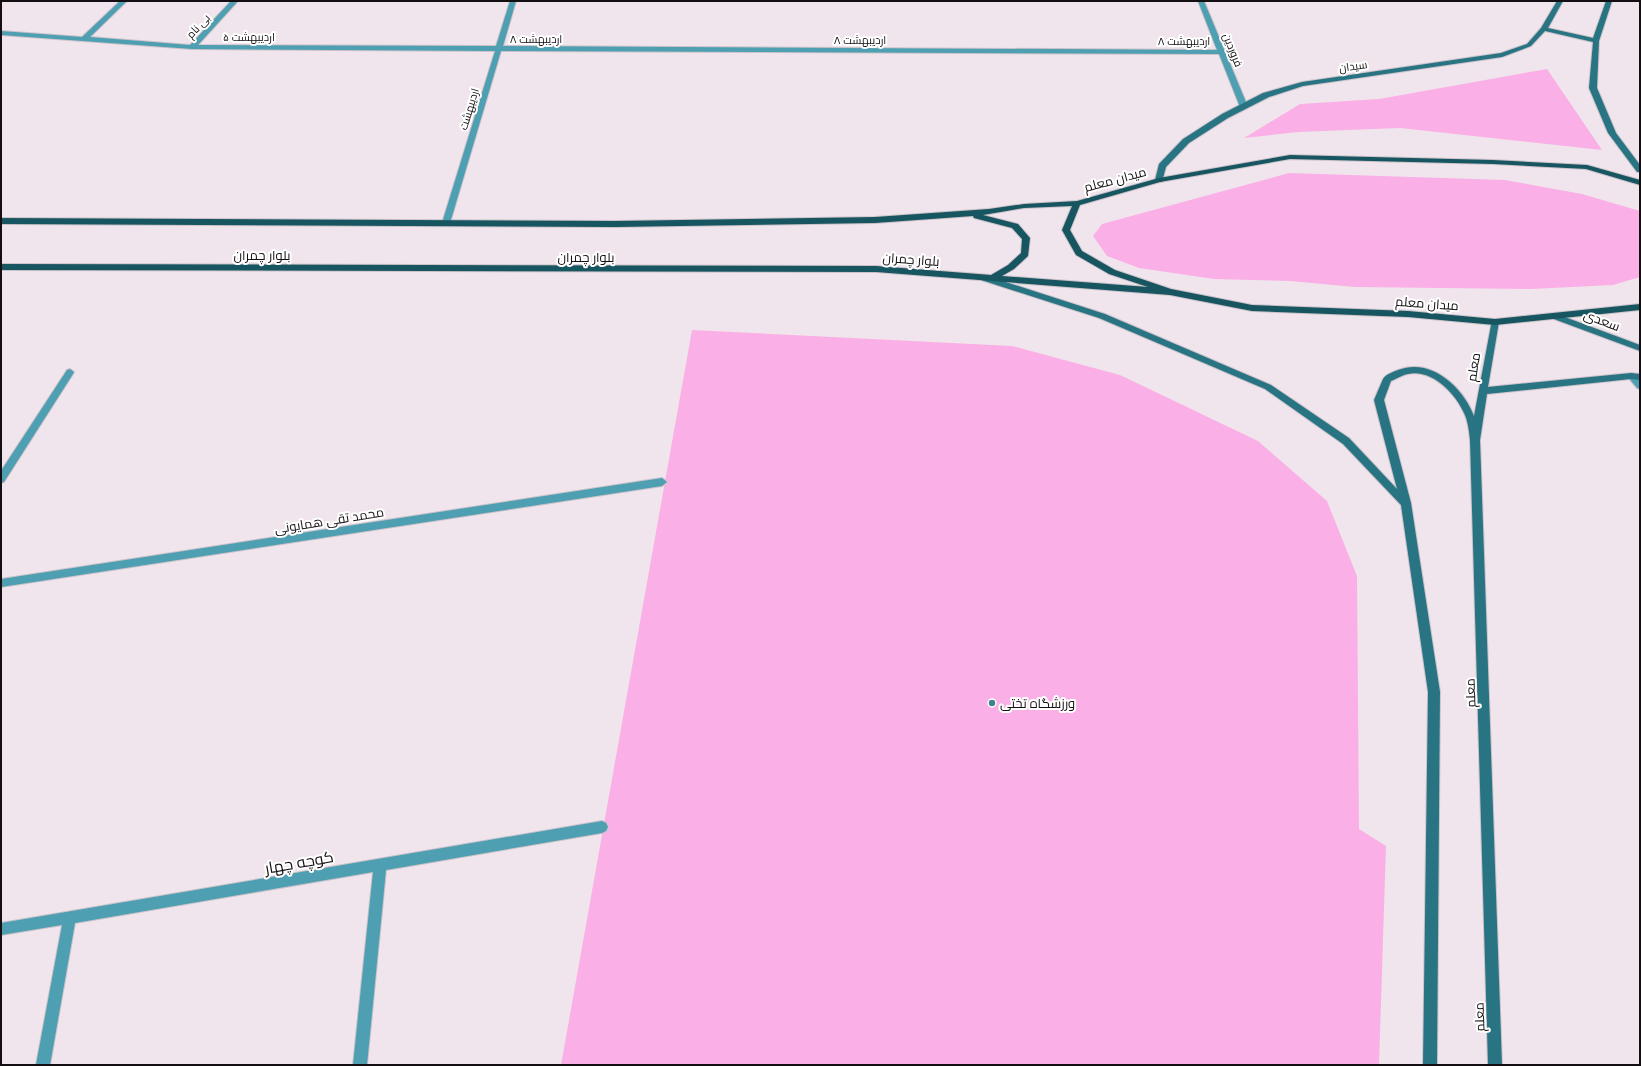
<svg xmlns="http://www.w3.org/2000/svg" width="1641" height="1066" font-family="'Playfair Display',Cairo,serif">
<rect width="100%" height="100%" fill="#f0e5ed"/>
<path fill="#fab0e6" d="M1547,69L1602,150L1400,128L1298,132L1244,138L1300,104L1379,99Z
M1289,173L1505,180L1582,194L1640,211V277L1613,285L1531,289L1355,287L1290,281L1214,279L1139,268L1107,256L1093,236L1102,224Z
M692,330L1012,346L1120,375L1258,441L1327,501L1357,576L1359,829L1386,846L1379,1065H561Z"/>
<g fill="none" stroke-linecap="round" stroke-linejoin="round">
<g stroke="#ccc3ca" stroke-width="2">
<path id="street" d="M120,1H127L90,37L190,45L231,1H238L198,45L496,46L510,1H516L503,46L1217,50L1198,1H1204L1248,107L1244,109L1240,107L1219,54L501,51L450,223L446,226L442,223L495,51L192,49L1,35V31L82,37Z
M70,369L74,372L73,374L4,482L1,483V471L67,370Z
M1631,373L1634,374L1640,380V389L1637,388L1627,376Z
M662,478L667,482L662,486L1,587V579Z
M602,821L606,823L608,827L606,831L602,833L386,870L367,1065H353L373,872L75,923L50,1065H36L62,925L1,935V923Z"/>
</g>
<g stroke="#ccc3ca" stroke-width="2">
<path id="secondary" d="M1557,1H1563L1548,28L1593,38L1606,1H1612L1599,41L1597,88L1616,133L1640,165V172H1637L1608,133L1589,88L1593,42L1545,31L1531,46L1502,57L1303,86L1269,97L1228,118L1189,143L1166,167L1162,182H1159L1155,180L1159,164L1183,139L1222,114L1263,93L1302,82L1501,53L1527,44L1541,28Z
M984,275L1105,314L1271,385L1349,438L1397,489L1374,400L1383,379C1386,374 1393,372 1398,370C1431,357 1463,387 1474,416L1492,320L1495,319L1499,322L1488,387L1631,373L1640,374V380L1631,379L1487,394L1480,440L1502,1065H1488L1470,440C1469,431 1468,421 1464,413C1455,393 1432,369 1408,374C1402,375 1396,379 1391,381L1384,400L1411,503L1440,692L1437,1065H1423L1428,692L1401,505L1343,444L1265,389L1099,318L981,280V276Z
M1554,313L1640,345V351L1551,318L1550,316Z"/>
</g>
<g stroke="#ccc3ca" stroke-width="2">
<path id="primary" d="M1290,155L1493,160L1587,165L1640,180V185L1586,169L1493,164L1290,159L1160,182L1080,205L1070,230L1082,251L1115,270L1171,289L1252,305L1408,311L1495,319L1640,304V310L1495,325L1408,317L1252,311L1170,295L876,272L1,270V264L876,266L991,275L1008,265L1021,253L1022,239L1012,228L974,218L973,216L875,223L615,227L1,224V218L615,221L875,217L989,209L1024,204L1077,201L1159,178ZM1072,206L1062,230L1076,255L1109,274L1148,287L1002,276L1014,269L1028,256L1030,238L1018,224L983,215L1024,208Z"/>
</g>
<use href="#street" fill="#4d9fb1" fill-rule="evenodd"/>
<use href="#secondary" fill="#287483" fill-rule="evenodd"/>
<use href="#primary" fill="#175560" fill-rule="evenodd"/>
</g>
<circle fill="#408492" stroke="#fff" stroke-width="1.5" cx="992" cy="703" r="4"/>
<g text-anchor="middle" stroke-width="4" stroke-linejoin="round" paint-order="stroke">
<g font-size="11" fill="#120e11" stroke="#fff">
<text transform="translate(198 26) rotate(-47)" y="4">بی نام</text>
<text x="249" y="41">اردیبهشت ۵</text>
<text x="536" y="43">اردیبهشت ۸</text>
<text x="860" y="44">اردیبهشت ۸</text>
<text x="1184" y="45">اردیبهشت ۸</text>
<text transform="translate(1233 50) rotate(68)" y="4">فروردین</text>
<text transform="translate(1353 66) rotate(-8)" y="4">سیدان</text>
<text transform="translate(469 109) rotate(-73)" y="4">اردیبهشت</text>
</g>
<g font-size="13" fill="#120e11" stroke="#fff">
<text transform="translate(1115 179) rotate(-15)" y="5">میدان معلم</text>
<text x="262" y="260">بلوار چمران</text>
<text x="586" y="262">بلوار چمران</text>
<text transform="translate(911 259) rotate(4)" y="5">بلوار چمران</text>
<text transform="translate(1427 303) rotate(4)" y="5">میدان معلم</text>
<text transform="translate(1602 320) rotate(21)" y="5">سعدی</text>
<text transform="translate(1473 367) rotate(-81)" y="5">معلم</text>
<text transform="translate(329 520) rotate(-9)" y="5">محمد تقی همایونی</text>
<text transform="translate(1470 693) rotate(-92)" y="5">معلم</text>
<text transform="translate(1479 1017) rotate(-92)" y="5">معلم</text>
</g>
<g font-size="13" fill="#120e11" stroke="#fff" text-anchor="start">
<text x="1000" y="708">ورزشگاه تختی</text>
</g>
<g font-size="16" fill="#120e11" stroke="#fff">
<text transform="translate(299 862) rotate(-10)" y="6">کوچه چهار</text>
</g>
</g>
<rect width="1641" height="1066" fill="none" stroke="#120e11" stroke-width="4"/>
</svg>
